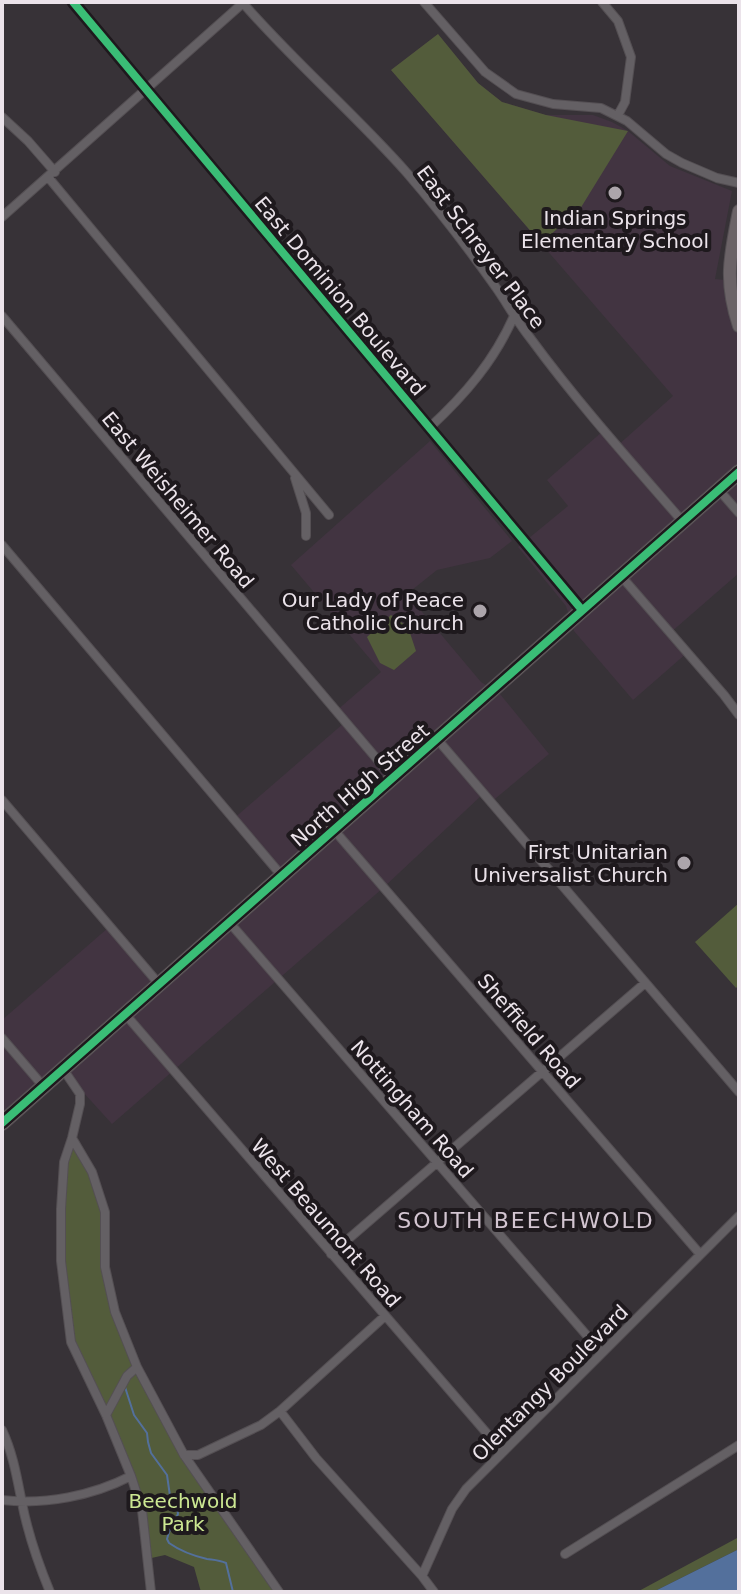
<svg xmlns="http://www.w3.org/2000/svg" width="741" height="1594" font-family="'DejaVu Sans',sans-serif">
<rect width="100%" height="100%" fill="#373237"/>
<path fill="#423441" d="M438,34L478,83L502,102L546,115H593L612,122L628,131L670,166L732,191L715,279L725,280L739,333V573L670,633L688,652L633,700L574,631L566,606L518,547L568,506L547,480L603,431L616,447L673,396L391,70Z
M430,441L512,541L490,558L437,570L407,594L481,682L500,694L549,754L490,803L482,795L383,888L112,1124L63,1070L2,1124V1020L108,928L158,984L279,875L232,820L344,723L335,712L381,672L291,565Z"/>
<path fill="#535c3b" d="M438,34L478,83L502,102L546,115L628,131L580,209L541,243L391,70Z
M391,615L408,627L416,651L394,670L380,663L367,637Z
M739,903V985L736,988L695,942Z
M72,1138L92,1172L105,1212V1267L115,1312L167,1424L279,1592H201L194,1567L165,1555L147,1559L142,1510L71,1342L61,1261L64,1162Z
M739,1537V1549L653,1592H637Z"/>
<path fill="#53709c" d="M739,1549V1592H653Z"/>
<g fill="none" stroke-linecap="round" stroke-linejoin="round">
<path stroke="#53709c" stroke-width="2" d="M125,1387L134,1415L147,1433L148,1442L151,1453L167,1475L170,1496L177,1507L178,1514L169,1532L167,1539L169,1543C179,1550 194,1556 207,1559C214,1560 219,1560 226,1563L233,1592"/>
<g stroke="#544f53" stroke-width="10">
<path id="minor" d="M73,2L582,610
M242,2C294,62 355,114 407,173C439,210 469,249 497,289C508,305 518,323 531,339C578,403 631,462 683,522
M424,2L485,72L516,94L553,104L601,108L627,121L666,154L682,163L717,178L739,183
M602,2L618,21L631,57L625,102L618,115
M2,117L28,141L55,172
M48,177L329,515
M2,217L243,3
M2,316L393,778
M429,428C465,395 494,361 514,316
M295,478L306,513V536
M719,490L739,513
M2,545L282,876
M621,576L724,695L739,715
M437,739L739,1092
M2,800L159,984
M334,830L700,1254
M229,922L602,1353
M125,1014L503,1452
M2,1038L43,1086
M63,1069L80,1094V1104L72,1138L64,1162L61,1209V1261L71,1342L106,1415L131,1476L142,1510L151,1592
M72,1138L92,1172L105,1212V1267L115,1312L137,1367L184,1455L279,1592
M331,1254L645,983
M280,1411L316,1458L422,1576L434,1592
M106,1415L127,1376L137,1367
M2,1430C13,1453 17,1478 22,1503C28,1534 38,1563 50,1592
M184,1455H198L261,1425L280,1411L385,1316
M2,1500C45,1505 92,1496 131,1476
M565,1554L739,1445
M422,1576L452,1509L466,1489L739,1216"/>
</g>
<g stroke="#544f53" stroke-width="14">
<path id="secondary" d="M739,211C730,256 724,281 739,326"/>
</g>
<g stroke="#544f53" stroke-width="16">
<path id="primary" d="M2,1123L739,472"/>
</g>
<use href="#minor" stroke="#646064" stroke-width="8"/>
<use href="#secondary" stroke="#6b6367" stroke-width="12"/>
<use href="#primary" stroke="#726768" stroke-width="14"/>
<g stroke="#1e191d" stroke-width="13">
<path id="cycleway" d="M73,2L582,610
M2,1123L739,472"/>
</g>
<use href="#cycleway" stroke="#3abd76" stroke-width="8"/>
</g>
<g fill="#aca5ab" stroke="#1e191d" stroke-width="3">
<circle cx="615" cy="193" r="8"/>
<circle cx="480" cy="611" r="8"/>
<circle cx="684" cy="863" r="8"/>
</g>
<g text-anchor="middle" stroke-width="8" stroke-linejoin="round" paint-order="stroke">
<g font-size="20" fill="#ebe3ea" stroke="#1e191d" text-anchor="end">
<text x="615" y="225" text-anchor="middle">Indian Springs<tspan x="615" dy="23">Elementary School</tspan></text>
<text x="464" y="607">Our Lady of Peace<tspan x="464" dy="23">Catholic Church</tspan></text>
<text x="668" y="859">First Unitarian<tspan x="668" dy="23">Universalist Church</tspan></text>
</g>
<g font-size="20" fill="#ebe3ea" stroke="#1e191d">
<text transform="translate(481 247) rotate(53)" y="7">East Schreyer Place</text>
<text transform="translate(340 296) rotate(50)" y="7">East Dominion Boulevard</text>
<text transform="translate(178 500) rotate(50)" y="7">East Weisheimer Road</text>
<text transform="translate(360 785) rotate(-41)" y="7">North High Street</text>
<text transform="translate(529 1031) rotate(49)" y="7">Sheffield Road</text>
<text transform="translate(412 1109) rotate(49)" y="7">Nottingham Road</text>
<text transform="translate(326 1223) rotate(49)" y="7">West Beaumont Road</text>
<text transform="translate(550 1383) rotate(-45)" y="7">Olentangy Boulevard</text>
</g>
<g font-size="20" fill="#cce792" stroke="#1e191d">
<text x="183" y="1508">Beechwold<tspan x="183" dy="23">Park</tspan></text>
</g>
<g font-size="22" letter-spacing="2" fill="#d3c5d1" stroke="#1e191d">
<text x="526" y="1228">SOUTH BEECHWOLD</text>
</g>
</g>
<rect width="741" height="1594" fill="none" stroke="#ebe3ea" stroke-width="8"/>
</svg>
